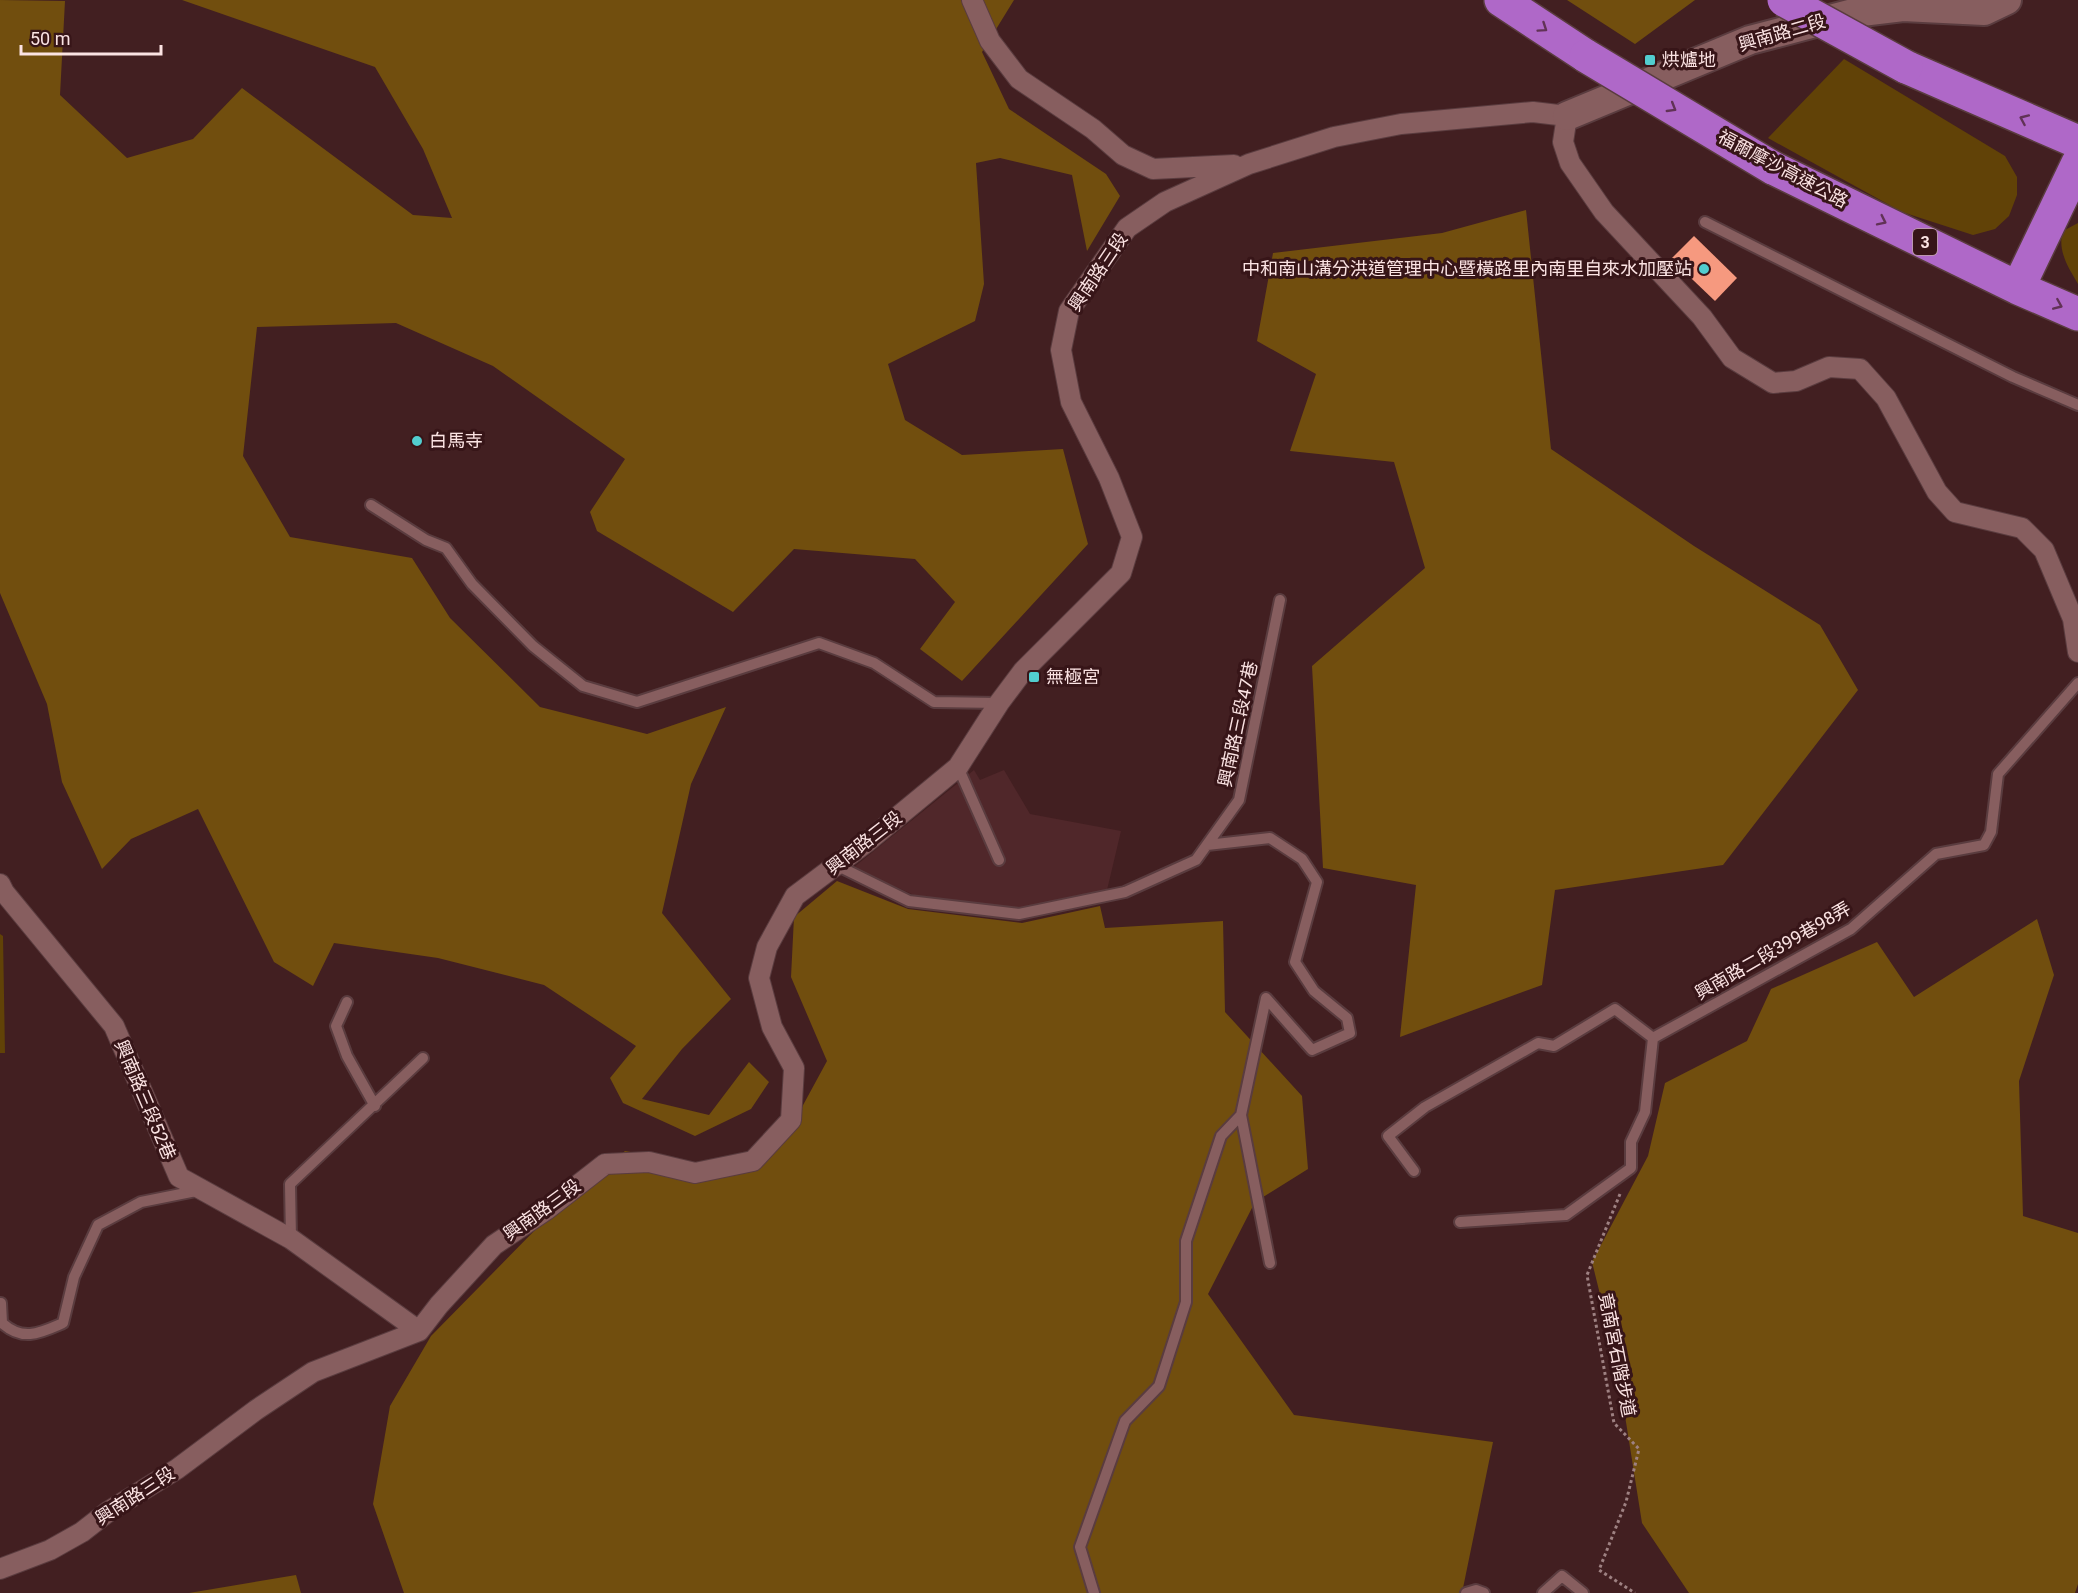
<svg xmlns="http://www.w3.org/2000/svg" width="2078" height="1593" font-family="Roboto,'Noto Sans TC',sans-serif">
<rect width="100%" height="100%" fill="#421f21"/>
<path fill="#50272a" d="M974,770L980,780L1004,770L1030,814L1121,831L1107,890L1019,908L914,895L853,868Z"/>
<path fill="#614207" d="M1844,59L2005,156L2017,177V195L2009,216L1995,229L1973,235L1902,212L1768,138Z
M2078,223V284C2068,267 2057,250 2063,231Z
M0,934L3,936L5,1053H0Z"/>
<path fill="#714e0e" d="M0,0L65,1L60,95L127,158L193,139L242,88L413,215L452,218L423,149L375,67L182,0H1014L982,52L1009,109L1106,174L1120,196L1087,251L1072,175L1000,158L976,163L984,284L975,321L888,364L905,420L962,455L1063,449L1088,544L962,681L920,649L955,602L915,559L794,549L733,612L597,531L590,512L625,459L493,366L396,323L257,327L243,456L290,537L412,558L450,618L540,707L647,734L726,707L691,784L662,913L731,999L682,1049L642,1099L709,1115L749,1062L769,1082L751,1109L695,1136L623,1103L610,1078L636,1046L544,985L438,958L334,943L313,986L274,962L198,809L131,839L102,869L62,782L47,704L0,593Z
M1567,0H1695L1635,44Z
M1526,210L1551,449L1694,546L1820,625L1858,690L1723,865L1555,890L1542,985L1400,1037L1416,885L1323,868L1312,666L1425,568L1394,462L1290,451L1316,374L1257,341L1273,253L1442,233Z
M837,881L908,909L1022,923L1100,906L1105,928L1223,921L1225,1012L1302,1096L1308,1169L1255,1202L1208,1294L1294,1415L1493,1442L1462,1593H404L373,1504L390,1406L431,1336L540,1225L625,1151L707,1165L783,1142L827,1061L791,977L794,917Z
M2037,919L2054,975L2019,1081L2023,1216L2078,1233V1584L2075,1593H1689L1642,1523L1616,1359L1592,1262L1648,1156L1665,1083L1747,1041L1771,989L1877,942L1914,997Z
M296,1575L301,1593H189Z"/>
<path fill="#f6997f" d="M1694,236L1737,278L1715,301L1671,259Z"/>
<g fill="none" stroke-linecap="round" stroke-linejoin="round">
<g stroke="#5a3c3f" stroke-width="14">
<path id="lane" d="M1705,222L2013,377L2078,405
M371,505L426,540L446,548L472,584L533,646L583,686L637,702L819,643L874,663L934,702L999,703
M958,767L999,860
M1207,845L1270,838L1302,859L1317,882L1295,962L1314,991L1347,1018L1350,1033L1312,1050L1266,998L1241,1115L1270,1263
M836,865L909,901L1019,914L1125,892L1196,860L1239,800L1280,600
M347,1002L336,1026L347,1056L375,1106
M1653,1038L1851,929L1936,854L1984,845L1991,832L1998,774L2078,683
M1414,1171L1388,1136L1425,1107L1538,1043L1554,1046L1615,1009L1653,1038L1645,1112L1631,1142V1168L1566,1215L1460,1222
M291,1239L290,1184L423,1058
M1,1303L2,1323C23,1342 40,1333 63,1323L74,1277L98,1225L141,1202L201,1190
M1094,1593L1080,1547L1125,1421L1159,1386L1186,1302V1241L1221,1136L1241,1115
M1466,1593L1476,1590L1484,1593
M1543,1593L1562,1576L1583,1593"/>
</g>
<g stroke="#5a3c3f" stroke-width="22">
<path id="street" d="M972,0L990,41L1019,79L1093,129L1123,155L1153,169L1234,165
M0,884L4,892L114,1026L179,1177L291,1239L419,1331
M0,1569L50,1550L82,1532L109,1511L177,1469L256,1410L313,1372L419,1331L439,1305L494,1245L546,1210L605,1164L649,1162L695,1173L753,1161L791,1120L794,1068L772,1027L759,978L767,947L795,896L867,842L958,767L999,703L1023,671L1121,573L1132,537L1109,478L1071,402L1061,350L1069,311L1127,228L1165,202L1249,164L1334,137L1401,124L1533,112L1567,116L1563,142L1570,163L1604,212L1702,317L1732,358L1773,383L1796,381L1829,367L1860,369L1886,398L1937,492L1955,512L2022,528L2044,550L2073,619L2078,652"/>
</g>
<g stroke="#5a3c3f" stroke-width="32">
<path id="secondary" d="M1567,116L1750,40L1853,13L1903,7L1984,11L2007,0"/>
</g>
<g stroke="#5a3c3f" stroke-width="36">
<path id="highway" d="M1501,0L1586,56
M1906,67L2078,142
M1773,168L2018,288L2078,314
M2018,288L2078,163"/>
</g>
<path stroke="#9e8182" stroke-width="3" stroke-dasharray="3 3" stroke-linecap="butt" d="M1620,1194L1587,1275L1614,1423L1639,1449L1626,1502L1599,1570L1635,1593"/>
<use href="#lane" stroke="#875e5f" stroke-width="10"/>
<use href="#street" stroke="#875e5f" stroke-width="20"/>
<use href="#secondary" stroke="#875e5f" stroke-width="28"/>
<use href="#highway" stroke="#af68c8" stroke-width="33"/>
<g stroke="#5a3c3f" stroke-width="36" stroke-linecap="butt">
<path id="highway-bridge" d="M1784,0L1906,67
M1586,56L1773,168"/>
</g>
<use href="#highway-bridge" stroke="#af68c8" stroke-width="33"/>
</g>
<defs><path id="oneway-chevron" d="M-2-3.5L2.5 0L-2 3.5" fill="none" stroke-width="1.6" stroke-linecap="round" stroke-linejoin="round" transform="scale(1.5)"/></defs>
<g stroke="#613256">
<use href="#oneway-chevron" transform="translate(1543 28) rotate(34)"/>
<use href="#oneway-chevron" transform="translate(1672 108) rotate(31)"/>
<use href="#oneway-chevron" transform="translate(2024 119) rotate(-156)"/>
<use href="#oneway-chevron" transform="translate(1882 221) rotate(26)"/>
<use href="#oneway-chevron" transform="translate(2058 305) rotate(23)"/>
</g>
<g fill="#52cdcf" stroke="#371518" stroke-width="2">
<rect x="1644" y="54" width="12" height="12" rx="3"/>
<circle cx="1704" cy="269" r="6"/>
<circle cx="417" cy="441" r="6"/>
<rect x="1028" y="671" width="12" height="12" rx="3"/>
</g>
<g text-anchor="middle" stroke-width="6" stroke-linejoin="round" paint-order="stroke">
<rect fill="#371518" stroke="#c0a5a6" stroke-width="1.5" x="1913" y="229" width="24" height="26" rx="4.5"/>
<g font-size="16" font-weight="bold" fill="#fbe3e3">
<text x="1925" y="248">3</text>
</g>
<g font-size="18" fill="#fbe3e3" stroke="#371518">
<text transform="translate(1782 33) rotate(-16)" y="6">興南路二段</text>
<text transform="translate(1783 169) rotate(28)" y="6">福爾摩沙高速公路</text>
<text transform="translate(1098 272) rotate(-56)" y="6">興南路三段</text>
<text transform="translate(1238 724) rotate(-78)" y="6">興南路三段47巷</text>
<text transform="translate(864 843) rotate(-38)" y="6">興南路三段</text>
<text transform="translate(1773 951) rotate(-30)" y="6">興南路二段399巷98弄</text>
<text transform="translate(145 1100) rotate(67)" y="6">興南路三段52巷</text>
<text transform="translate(542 1210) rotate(-36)" y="6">興南路三段</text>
<text transform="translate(1617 1355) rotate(79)" y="6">竟南宮石階步道</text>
<text transform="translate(135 1496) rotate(-33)" y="6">興南路三段</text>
</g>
<g font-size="18" fill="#fbe3e3" stroke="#371518" text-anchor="start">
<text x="1662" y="66">烘爐地</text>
<text x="1692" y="275" text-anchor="end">中和南山溝分洪道管理中心暨橫路里內南里自來水加壓站</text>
<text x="429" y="447">白馬寺</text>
<text x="1046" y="683">無極宮</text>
</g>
</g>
<path d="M21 45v9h140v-9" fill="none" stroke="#fbe3e3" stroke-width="3"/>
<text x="30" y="45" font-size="18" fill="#fbe3e3" stroke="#371518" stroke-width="4.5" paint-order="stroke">50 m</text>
</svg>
